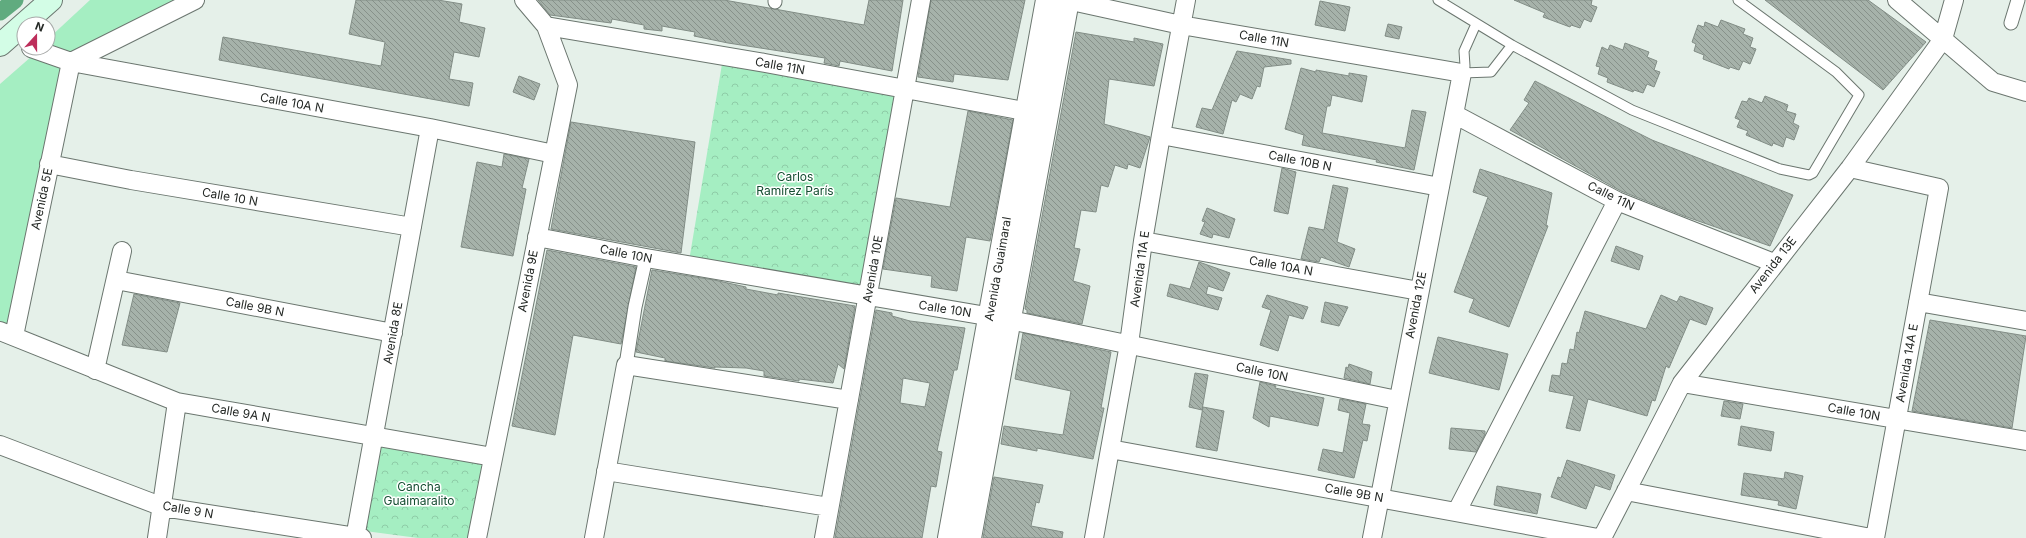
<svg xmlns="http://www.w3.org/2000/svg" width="2026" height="538" font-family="Inter,sans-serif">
<defs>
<pattern id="forest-crowns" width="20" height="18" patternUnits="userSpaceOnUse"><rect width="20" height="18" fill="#a5eec2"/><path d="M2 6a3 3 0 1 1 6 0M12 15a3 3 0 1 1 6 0" fill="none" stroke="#8ecca7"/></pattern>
<pattern id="building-back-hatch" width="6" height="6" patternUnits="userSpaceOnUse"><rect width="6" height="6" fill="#a6b2aa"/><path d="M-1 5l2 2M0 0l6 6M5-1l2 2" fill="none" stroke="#87918a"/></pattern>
</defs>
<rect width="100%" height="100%" fill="#e5f0e9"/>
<path fill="url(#forest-crowns)" d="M722,64L902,93L870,291L689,261Z
M382,444L485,461L470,538H418L365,531Z"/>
<path fill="#a5eec2" d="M90,0H181L72,56L48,48V39Z
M32,56L65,66L10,330L0,326V84Z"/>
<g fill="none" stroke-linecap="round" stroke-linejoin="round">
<path stroke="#60ab7f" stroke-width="17" d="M0,12L15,0"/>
</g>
<path fill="url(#building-back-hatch)" stroke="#828d86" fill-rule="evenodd" d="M356,0H438L462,4L459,22L485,28L479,57L454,52L449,79L473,83L469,106L219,60L223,37L381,66L385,42L349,34Z
M538,0H724L864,25L869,0H903L892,71L840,61L839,66L824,63L825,58L728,43L694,36L695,32L678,29L662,26V31L644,29V25L612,19L611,23L550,15Z
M931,0H1025L1008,80L954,74L953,82L918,77Z
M1514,0H1592L1591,5L1597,7L1591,22L1584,19L1580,28L1571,25L1570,27L1543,17L1545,13Z
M1765,0H1868L1926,42L1883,90Z
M1320,1L1350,7L1345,31L1315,25Z
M1721,20L1745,29L1743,34L1753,38L1750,47L1756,49L1750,64L1743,61L1739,70L1730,67L1729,69L1703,59L1704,55L1694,51L1696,44L1692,42L1698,25L1704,27L1705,22L1718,27Z
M1388,24L1402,27L1399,39L1385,36Z
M1076,32L1134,42V38L1163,44L1154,86L1109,79L1104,124L1150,137L1140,168L1128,164L1127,169L1115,165L1108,187L1101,185L1096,212L1081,210L1074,248L1080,249L1073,281L1090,286L1082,324L1027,313V310L1025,309Z
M1625,43L1649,52L1647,57L1657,61L1654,70L1660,72L1654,87L1647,84L1643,93L1634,90L1633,92L1607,82L1608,78L1598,74L1600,67L1596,66L1602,47L1608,50L1610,45L1623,50Z
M1237,51L1291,60V64L1264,67L1260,87L1257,86L1252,99L1240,94L1236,102L1232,100L1223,134L1196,127L1202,108L1212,110Z
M1301,68L1316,72V70L1349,76V73L1367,76L1362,102L1332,95L1330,106H1327L1322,133L1405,148L1412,110L1426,112L1414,170L1376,162L1377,160L1302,145L1304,135L1285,129Z
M519,76L540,84L534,100L513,92Z
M1535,81L1652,140L1793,195L1770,246L1684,216L1621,191L1510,130L1529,103L1524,100Z
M1765,96L1788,105L1786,111L1796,114L1793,123L1799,126L1794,140L1786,137L1783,147L1773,143L1772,146L1746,135L1748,131L1737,127L1740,120L1735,118L1742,101L1747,102L1749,98L1762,103Z
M968,111L1013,120L990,241L966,237L957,291L931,287L932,276L883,269L896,198L950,207Z
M571,122L695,142L681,253L551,229Z
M504,154L529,159L522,188L526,189L513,256L461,247L477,162L502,167Z
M1282,168L1296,172L1288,214L1274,211Z
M1480,169L1552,193L1546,225L1548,226L1509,327L1469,312L1474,299L1454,292L1488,197L1473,192Z
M1333,185L1348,188L1337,242L1355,249L1349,267L1321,257L1319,262L1301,259L1309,227L1324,230Z
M1207,208L1235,219L1229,238L1213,234L1212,238L1200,234L1205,222L1202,221Z
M1616,246L1643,256L1639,270L1611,261Z
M547,250L636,267L621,344L573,335L555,435L512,426Z
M1199,262L1230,273L1223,291L1208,286L1206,294L1222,298L1218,310L1167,296L1170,284L1190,289Z
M652,270L714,280L746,287V289L778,295V293L855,306L844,369L838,364L833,383L799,379V381L764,376V371L746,368L715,367V368L665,361V358L636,352Z
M134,294L180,303L167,352L122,345Z
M1267,295L1308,307L1303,319L1289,315L1278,351L1260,345L1271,310L1262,307Z
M1661,295L1677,302L1680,296L1713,308L1706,325L1690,319L1669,368L1666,366L1655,401L1652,400L1647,416L1588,399L1580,431L1566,428L1574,396L1549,391L1552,375L1560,376L1562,363L1567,364L1570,349L1574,350L1577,332L1579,333L1585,311L1646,329Z
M1325,302L1348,307L1339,326L1321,322Z
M876,310L892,313V316L910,321L965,328L957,370H954L937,451L942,452L936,487L931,486L922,538H835ZM903,378L930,383L925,407L900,403Z
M1930,320L2026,336L2012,428L1912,411Z
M1023,333L1111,352L1101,408H1104L1093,459L1037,448V451L1001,444L1004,426L1063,435L1071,391L1015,379Z
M1438,337L1508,354L1499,390L1429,373Z
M1349,364L1372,372L1370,384L1344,378L1346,367L1348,368Z
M1195,373L1208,375L1202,410L1189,407Z
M1260,382L1276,386L1275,388L1324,398L1318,426L1270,416L1269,427L1253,418Z
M1340,399L1366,404L1362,424L1370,425L1367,441L1363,440L1354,478L1318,470L1323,449L1343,453L1350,413L1338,410Z
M1724,401L1743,404L1740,419L1721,416Z
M1203,407L1224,411L1217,451L1196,447Z
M1741,426L1774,432L1771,451L1738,445Z
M1451,428L1485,431V434L1476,452L1449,449Z
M1567,460L1615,475L1610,490L1595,485L1586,509L1551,497L1558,477L1561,478Z
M1785,472L1803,476L1796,509L1778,505L1779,501L1741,495L1744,473L1784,479Z
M994,477L1043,485L1039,503L1036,502L1031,526L1063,532L1062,538H983Z
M1497,486L1541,494L1537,514L1494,505Z"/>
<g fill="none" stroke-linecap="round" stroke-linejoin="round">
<g stroke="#6b766f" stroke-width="11">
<path id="service" d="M1438,0L1512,45L1632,110L1780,169L1809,175L1813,173L1859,95L1836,72L1738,0
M1476,24L1464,51L1465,66L1462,73L1491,72L1512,45"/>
</g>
<g stroke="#6b766f" stroke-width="15">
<path id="pedestrian" d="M775,2V0
M2011,23L2018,0
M626,365L635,307L646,258"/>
</g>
<g stroke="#6b766f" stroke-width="20">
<path id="minor" d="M524,0L546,26L765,63L1040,114
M1067,0L1181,25L1462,73L1372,538
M1897,0L1993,82L2026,92
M31,48L71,62L430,128L554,154
M1454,114L1617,201L1774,263
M1161,135L1440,187
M49,164L131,180L412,227
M1850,168L1939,188L1875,538
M537,237L646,258L1010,320L1397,400
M1143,241L1419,291
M116,280L393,333
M1918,302L2026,321
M0,331L177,402L493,457
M14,336L71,62L195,0
M95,370L122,251
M1682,383L2026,441
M0,445L163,507L362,538
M1110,449L1598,538
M606,471L829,507
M1626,491L1871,538
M1457,511L1617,201
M157,538L177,402
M355,538L430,128
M477,538L568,85L546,26
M594,538L626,365L849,400
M824,538L921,0
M1094,538L1129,344L1143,241L1161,135L1186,0
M1602,538L1682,383L1850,168L1943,39L1954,0"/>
</g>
<g stroke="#6b766f" stroke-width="24">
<path id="tertiary" d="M949,538L1047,0
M970,538L1068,0"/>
</g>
<g stroke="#6b766f" stroke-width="24">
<path id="secondary" d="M0,45L51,0"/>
</g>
<use href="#service" stroke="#fff" stroke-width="9"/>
<use href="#pedestrian" stroke="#fff" stroke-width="13"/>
<use href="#minor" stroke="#fff" stroke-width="18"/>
<use href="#tertiary" stroke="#fff" stroke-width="22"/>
<use href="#secondary" stroke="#d3fde6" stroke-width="22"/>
</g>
<g text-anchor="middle" stroke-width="3" stroke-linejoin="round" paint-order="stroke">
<g font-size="12" fill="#242825" stroke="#fff">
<text transform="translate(1264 39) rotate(10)" y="4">Calle 11N</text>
<text transform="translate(780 66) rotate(10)" y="4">Calle 11N</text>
<text transform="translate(292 103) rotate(10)" y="4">Calle 10A N</text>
<text transform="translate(1300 161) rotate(11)" y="4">Calle 10B N</text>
<text transform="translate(1611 196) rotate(26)" y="4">Calle 11N</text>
<text transform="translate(230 197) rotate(10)" y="4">Calle 10 N</text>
<text transform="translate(42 199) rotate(-78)" y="4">Avenida 5E</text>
<text transform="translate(626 254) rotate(11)" y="4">Calle 10N</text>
<text transform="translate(1773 265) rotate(-52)" y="4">Avenida 13E</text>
<text transform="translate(1281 266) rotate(10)" y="4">Calle 10A N</text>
<text transform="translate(873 269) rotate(-80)" y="4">Avenida 10E</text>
<text transform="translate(998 269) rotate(-80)" y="4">Avenida Guaimaral</text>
<text transform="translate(1140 269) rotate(-82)" y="4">Avenida 11A E</text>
<text transform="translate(528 281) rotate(-79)" y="4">Avenida 9E</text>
<text transform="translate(1416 305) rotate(-79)" y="4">Avenida 12E</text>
<text transform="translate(255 307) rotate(11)" y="4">Calle 9B N</text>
<text transform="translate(945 309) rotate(9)" y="4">Calle 10N</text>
<text transform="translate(393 333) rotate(-80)" y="4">Avenida 8E</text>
<text transform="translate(1907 363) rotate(-80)" y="4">Avenida 14A E</text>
<text transform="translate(1262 372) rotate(12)" y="4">Calle 10N</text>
<text transform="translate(1854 412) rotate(10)" y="4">Calle 10N</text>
<text transform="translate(241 413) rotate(10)" y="4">Calle 9A N</text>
<text transform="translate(1354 493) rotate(10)" y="4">Calle 9B N</text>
<text transform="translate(188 510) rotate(10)" y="4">Calle 9 N</text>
</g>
<g font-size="12" fill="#134d30" stroke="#fff">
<text x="795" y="181">Carlos<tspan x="795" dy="14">Ramírez París</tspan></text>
<text x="419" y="491">Cancha<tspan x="419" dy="14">Guaimaralito</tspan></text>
</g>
</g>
<g transform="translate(36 36) rotate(21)"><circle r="19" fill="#ffffff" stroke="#a7a9a8"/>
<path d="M0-3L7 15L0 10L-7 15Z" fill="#bd2e5b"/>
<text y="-6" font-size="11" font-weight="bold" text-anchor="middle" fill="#242825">N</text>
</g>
</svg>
